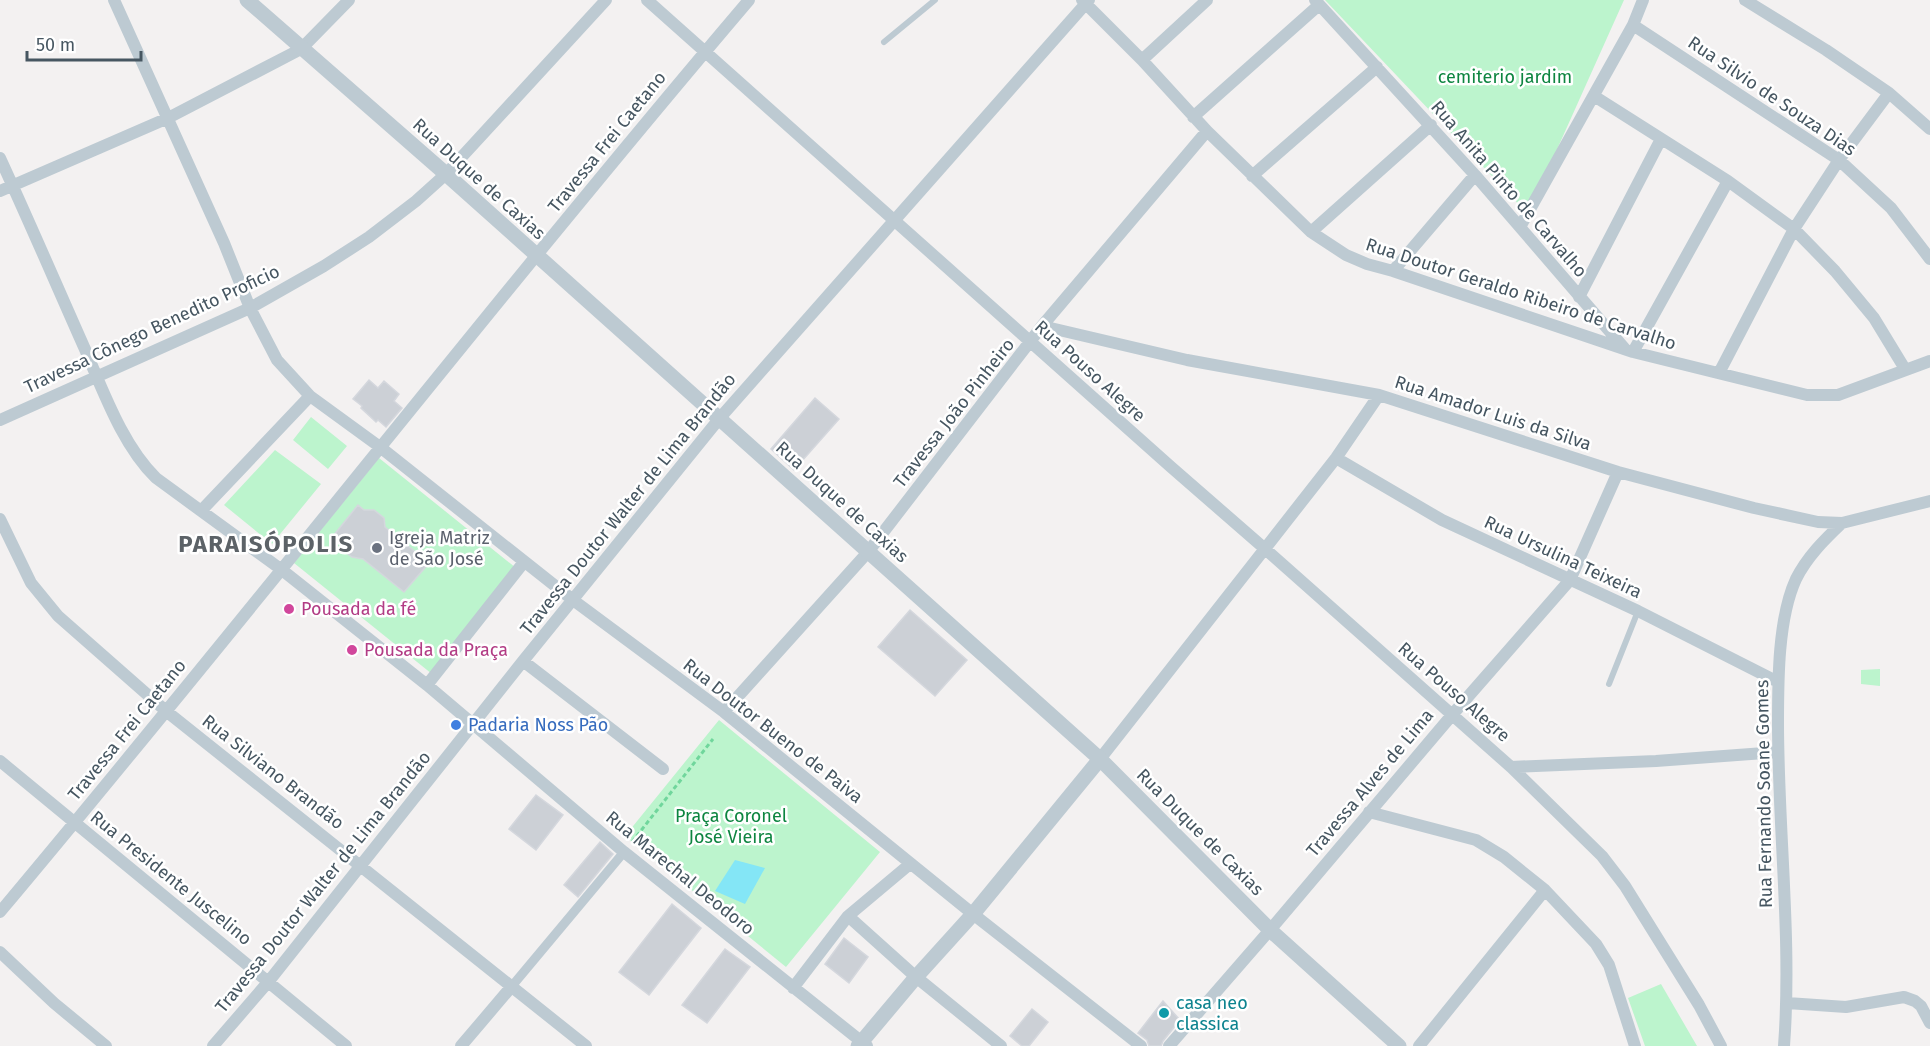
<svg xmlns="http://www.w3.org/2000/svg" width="1930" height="1046" font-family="'Fira Sans',sans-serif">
<rect width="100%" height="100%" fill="#f3f1f1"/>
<path fill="#bcf4cd" d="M1325,0H1624L1528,214Z
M311,417L347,446L328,469L293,440Z
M275,450L321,484L272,544L224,505Z
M379,458L516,568L432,674L294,563Z
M1880,669V686L1861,684V670Z
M719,720L880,852L786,967L625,836Z
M1661,984L1697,1046H1645L1628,998Z"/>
<path fill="#84e6f6" d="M735,860L765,868L745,904L715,891Z"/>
<path fill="#ccd0d6" stroke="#d4d7dd" stroke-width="1.5" d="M369,380L378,388L384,381L399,394L394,401L402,408L386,427L378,420L376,422L361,408L362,406L353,399Z
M815,398L839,419L794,470L771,449Z
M358,505L364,510H374L384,518L385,527L429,563L404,592L363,559L352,557L344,551L339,539L334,535Z
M910,610L967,660L935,696L878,647Z
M536,795L563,815L536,850L509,829Z
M600,842L613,854L578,897L564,885Z
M672,904L701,928L649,995L619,972Z
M844,938L868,957L849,983L825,964Z
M725,949L750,967L707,1023L682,1005Z
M1163,1001L1180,1020L1163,1041L1161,1046H1149L1147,1040L1138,1033Z
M1032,1009L1048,1022L1029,1046H1022L1010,1036Z"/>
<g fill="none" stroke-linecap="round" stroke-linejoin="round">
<path stroke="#70d69c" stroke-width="3" stroke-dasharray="4.5 3" stroke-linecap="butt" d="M632,842L713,739"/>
<path stroke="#bdcad2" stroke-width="6" d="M884,42L935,0
M1609,684L1638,611"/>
<path stroke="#bdcad2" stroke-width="9" d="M512,986L624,852"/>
<path stroke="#bdcad2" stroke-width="12" d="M114,0L224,243L250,308L277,360L310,396L380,447L573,600L724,712L973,914L1141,1046
M647,0L1171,467L1264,548L1511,767L1602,856L1625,886L1699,1005L1721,1046
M1082,0L1142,60L1207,131L1311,232L1346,255L1367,264L1393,271L1633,352L1807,395H1838L1930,361
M1315,0L1475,175L1625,349
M1745,0L1826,50L1889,93L1930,129
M1633,25L1839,160L1891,208L1930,259
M1142,60L1207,0
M1594,96L1728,181L1794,229L1835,271L1874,318L1905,369
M1193,117L1319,5
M0,158C29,221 56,284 84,347C103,390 122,445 156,478L282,570L427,685L624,852L867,1046
M1252,176L1377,67
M0,191L168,118L301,49L349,0
M1520,227L1633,25L1643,0
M1311,232L1431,125
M1393,271L1475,175
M1579,297L1661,139
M1042,326L1187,360L1379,395L1618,472L1754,508L1818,522L1842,523L1930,501
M1633,352L1728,181
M1719,373L1794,229L1839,160L1889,93
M0,420L250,308L324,266L369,237L416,201L446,174L606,0
M1336,458L1442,520L1638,611L1778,682
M201,511L310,396
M0,519L31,583L58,616L166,711L586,1046
M523,661L663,769
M427,685L524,562
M724,712L868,552L1042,326L1207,131
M1100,759L1336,458L1379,395
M0,761L346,1046
M1511,767L1656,761L1778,752
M1369,812L1476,840L1504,857L1545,890L1596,944L1609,965L1635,1046
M0,912C253,611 494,300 749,0
M848,916L916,977L1001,1046
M0,952L54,1003L106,1046
M793,988L848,916L910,864
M1787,1003L1846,1007L1904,997L1915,1001L1921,1006L1930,1023
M213,1046L269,981L523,661L719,419L1089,0
M461,1046L512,986
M1169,1046L1270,930L1452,715L1570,580L1618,472
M1419,1046L1545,890
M1784,1046C1792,939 1778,830 1778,723C1778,680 1778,618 1796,579C1807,557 1824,540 1842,523"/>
<path stroke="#bdcad2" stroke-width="15" d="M247,0L446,174L1100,759L1270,930L1399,1046
M858,1046L916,977L973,914L1100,759"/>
</g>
<circle fill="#6b7280" stroke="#fff" stroke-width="2" cx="377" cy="548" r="6"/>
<g fill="#d1479c" stroke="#fff" stroke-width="2">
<circle cx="289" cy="609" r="6"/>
<circle cx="352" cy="650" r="6"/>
</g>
<circle fill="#3f7fe0" stroke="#fff" stroke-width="2" cx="456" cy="725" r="6"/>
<circle fill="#0f9aa8" stroke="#fff" stroke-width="2" cx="1164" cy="1013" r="6"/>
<g text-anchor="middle" stroke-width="5" stroke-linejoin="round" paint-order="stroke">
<g font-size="18" fill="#0d8540" stroke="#fff">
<text x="1505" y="83">cemiterio jardim</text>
<text x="731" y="822">Praça Coronel<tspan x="731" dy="21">José Vieira</tspan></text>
</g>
<g font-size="18" fill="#465661" stroke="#fff">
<text transform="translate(1772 96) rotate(34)" y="6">Rua Silvio de Souza Dias</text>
<text transform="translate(607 142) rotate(-51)" y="6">Travessa Frei Caetano</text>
<text transform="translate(479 179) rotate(42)" y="6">Rua Duque de Caxias</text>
<text transform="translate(1509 189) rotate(49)" y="6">Rua Anita Pinto de Carvalho</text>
<text transform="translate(1521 294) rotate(18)" y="6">Rua Doutor Geraldo Ribeiro de Carvalho</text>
<text transform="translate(152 329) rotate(-25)" y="6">Travessa Cônego Benedito Proficio</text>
<text transform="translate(1090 371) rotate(42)" y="6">Rua Pouso Alegre</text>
<text transform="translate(954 413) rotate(-52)" y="6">Travessa João Pinheiro</text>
<text transform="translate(1493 413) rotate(18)" y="6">Rua Amador Luis da Silva</text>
<text transform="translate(842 502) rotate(42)" y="6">Rua Duque de Caxias</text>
<text transform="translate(628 504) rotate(-51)" y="6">Travessa Doutor Walter de Lima Brandão</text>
<text transform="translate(1563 557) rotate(25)" y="6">Rua Ursulina Teixeira</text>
<text transform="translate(1454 692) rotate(41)" y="6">Rua Pouso Alegre</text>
<text transform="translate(127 730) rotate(-51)" y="6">Travessa Frei Caetano</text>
<text transform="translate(773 731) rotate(38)" y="6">Rua Doutor Bueno de Paiva</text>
<text transform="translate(273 772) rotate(38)" y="6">Rua Silviano Brandão</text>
<text transform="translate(1370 783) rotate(-50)" y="6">Travessa Alves de Lima</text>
<text transform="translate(1764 794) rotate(-91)" y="6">Rua Fernando Soane Gomes</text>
<text transform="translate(1200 832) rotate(45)" y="6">Rua Duque de Caxias</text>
<text transform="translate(680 873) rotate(39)" y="6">Rua Marechal Deodoro</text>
<text transform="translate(171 878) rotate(39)" y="6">Rua Presidente Juscelino</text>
<text transform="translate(323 882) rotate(-51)" y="6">Travessa Doutor Walter de Lima Brandão</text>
</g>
<g font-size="18" fill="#5b616d" stroke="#fff" text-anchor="start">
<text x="389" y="544">Igreja Matriz<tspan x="389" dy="21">de São José</tspan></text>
</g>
<g font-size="18" fill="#b23c85" stroke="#fff" text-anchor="start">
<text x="301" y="615">Pousada da fé</text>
<text x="364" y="656">Pousada da Praça</text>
</g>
<g font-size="18" fill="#366cbe" stroke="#fff" text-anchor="start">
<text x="468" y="731">Padaria Noss Pão</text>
</g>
<g font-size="18" fill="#0d838f" stroke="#fff" text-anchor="start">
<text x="1176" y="1009">casa neo<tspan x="1176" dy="21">classica</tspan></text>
</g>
<g font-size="24" font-weight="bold" letter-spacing="1.5" fill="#5c6267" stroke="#fff">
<text x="266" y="552">PARAISÓPOLIS</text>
</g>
</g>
<path d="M27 51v9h114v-9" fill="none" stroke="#465661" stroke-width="3"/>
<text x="36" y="51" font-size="18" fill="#465661" stroke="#ffffff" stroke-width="4.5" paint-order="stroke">50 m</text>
</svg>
